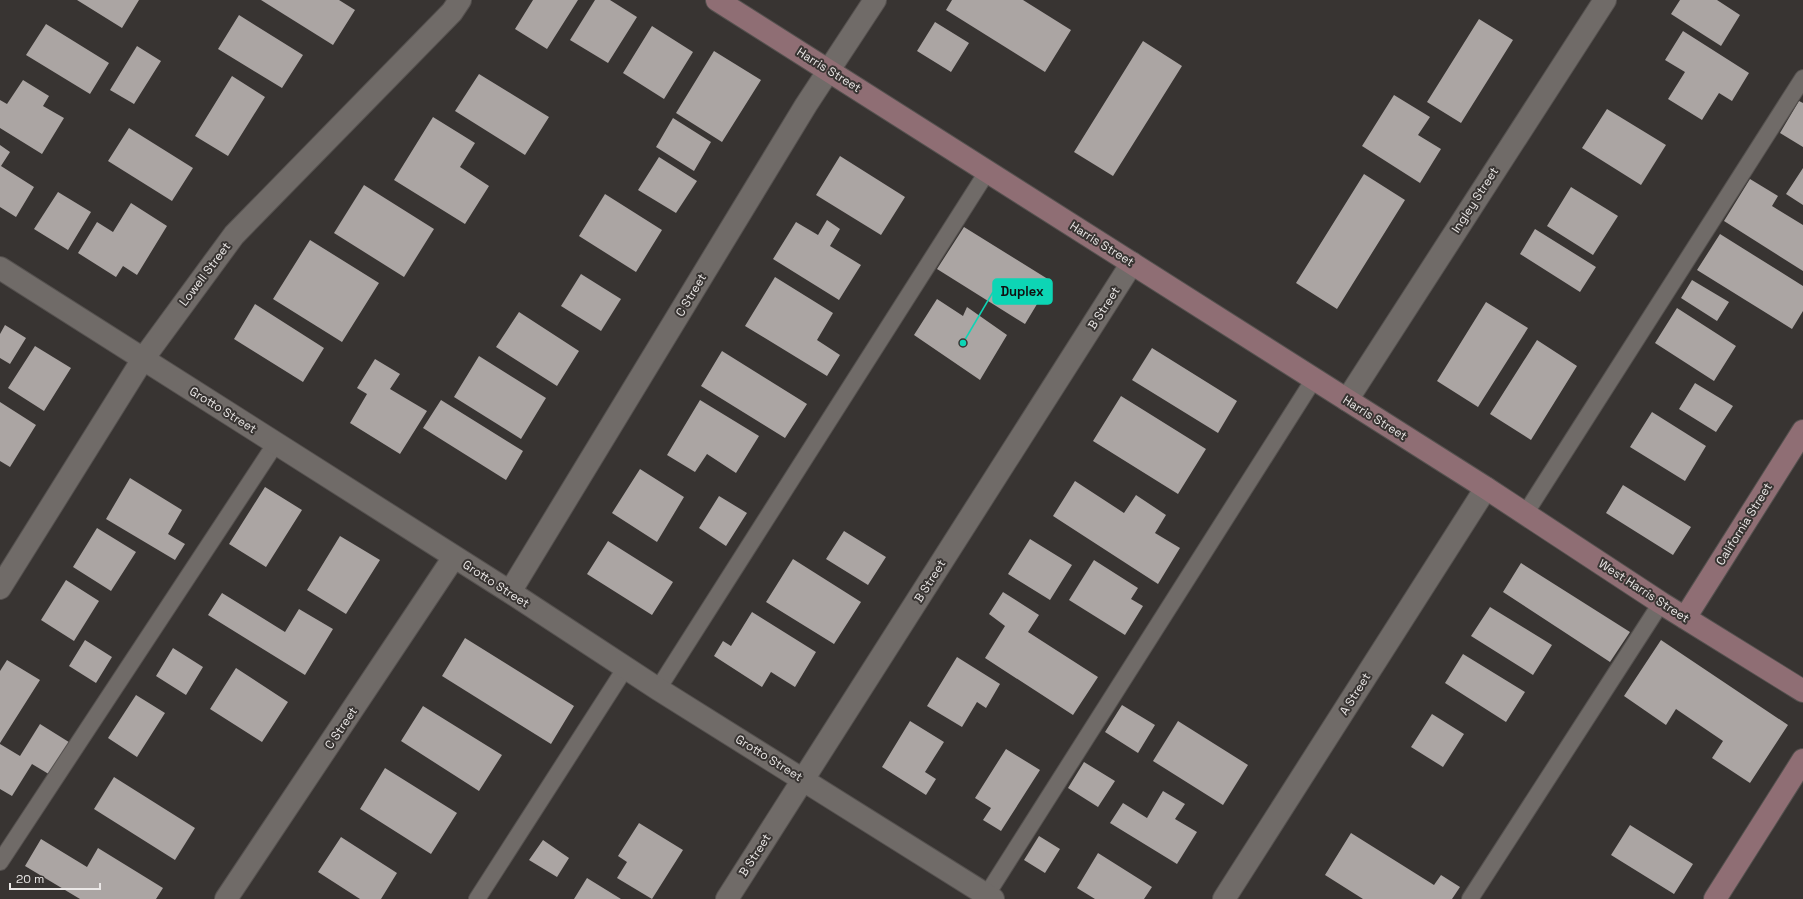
<svg xmlns="http://www.w3.org/2000/svg" width="1803" height="899" font-family="'Space Grotesk',sans-serif">
<rect width="100%" height="100%" fill="#383432"/>
<path fill="#aba5a3" d="M77,0H139L122,28Z
M261,0H339L355,10L333,45Z
M533,0H578L547,49L515,29Z
M595,0H610L637,17L608,63L570,40Z
M952,0H1023L1071,30L1045,72L946,10Z
M1680,0H1717L1740,15L1721,46L1671,14Z
M239,15L303,55L282,88L218,49Z
M1479,19L1513,40L1461,123L1427,102Z
M935,22L969,43L951,72L917,51Z
M46,24L109,63L90,94L26,55Z
M652,26L693,52L664,99L623,73Z
M1683,31L1749,73L1732,101L1719,93L1702,120L1668,99L1685,72L1665,60Z
M1143,41L1182,66L1113,176L1074,152Z
M137,46L161,61L134,104L110,90Z
M714,51L761,80L722,142L676,113Z
M479,74L549,117L525,155L455,111Z
M232,76L265,97L228,156L195,136Z
M23,80L49,96L43,106L64,118L42,154L0,128V100L7,104Z
M1394,95L1430,117L1418,135L1441,149L1420,183L1362,146Z
M1799,101L1803,103V147L1780,133Z
M1607,109L1666,145L1641,185L1582,148Z
M433,117L475,143L460,167L489,186L465,224L394,180Z
M673,118L711,142L694,171L656,147Z
M129,128L193,168L172,201L108,161Z
M0,145L10,152L1,166L34,187L16,217L0,207Z
M840,156L905,197L881,235L816,195Z
M659,157L697,181L676,213L638,190Z
M1803,168V205L1786,194Z
M1364,174L1405,200L1337,309L1296,283Z
M1750,179L1778,196L1772,206L1803,225V271L1724,221Z
M364,185L434,229L404,277L334,233Z
M1571,187L1618,216L1593,255L1547,226Z
M58,192L91,212L68,250L34,229Z
M605,194L662,230L636,272L579,236Z
M131,203L167,226L137,275L123,266L116,277L78,253L97,222L113,232Z
M827,220L840,229L830,246L861,265L839,300L773,259L796,222L818,235Z
M964,227L1051,281L1025,324L937,269Z
M1535,229L1596,267L1580,292L1520,254Z
M1720,234L1803,286V311L1792,329L1697,270Z
M310,240L379,283L342,342L273,299Z
M581,274L621,299L601,331L561,306Z
M775,277L833,313L817,340L840,355L827,376L745,326Z
M1692,280L1729,302L1717,321L1681,298Z
M937,299L963,316L967,307L1007,335L980,380L914,335Z
M1486,302L1528,328L1478,407L1437,381Z
M255,304L324,348L303,382L234,339Z
M1677,308L1736,346L1714,381L1655,343Z
M519,312L579,351L557,386L496,347Z
M5,325L26,338L10,364L0,358V334Z
M1537,340L1577,366L1531,440L1490,414Z
M35,346L71,368L44,411L8,388Z
M1152,348L1237,401L1218,433L1132,380Z
M722,351L807,404L785,438L701,386Z
M479,356L546,398L521,439L454,397Z
M375,359L400,374L390,389L427,411L400,454L350,423L367,394L357,388Z
M1695,383L1733,406L1716,432L1679,409Z
M1121,396L1206,449L1178,494L1093,441Z
M441,400L523,451L506,480L423,428Z
M700,400L759,436L736,473L707,454L695,472L667,455Z
M0,402L36,425L10,467L0,461Z
M1652,412L1706,446L1685,481L1630,447Z
M640,469L684,497L657,542L612,513Z
M130,478L182,510L168,534L185,544L175,560L106,519Z
M1075,481L1124,513L1136,495L1166,515L1155,533L1180,548L1158,584L1053,516Z
M1623,485L1691,527L1673,555L1606,513Z
M265,487L302,510L266,567L229,544Z
M719,496L747,513L726,546L699,528Z
M97,528L136,552L111,591L73,567Z
M844,531L886,557L868,585L826,559Z
M340,536L380,560L346,614L307,590Z
M1030,539L1072,565L1050,600L1008,574Z
M608,541L673,582L652,615L587,574Z
M793,559L861,602L834,644L766,602Z
M1094,560L1138,588L1131,599L1143,606L1125,635L1069,600Z
M1521,563L1630,632L1610,662L1503,592Z
M66,580L99,601L74,641L41,620Z
M1003,592L1039,615L1028,632L1098,677L1073,715L985,658L1005,626L989,614Z
M222,593L285,632L299,609L333,629L305,675L208,615Z
M1490,607L1552,645L1533,675L1471,636Z
M752,612L816,652L795,687L771,672L762,687L714,656L723,641L731,646Z
M465,638L574,706L551,744L442,676Z
M85,640L112,657L96,683L69,666Z
M1661,640L1788,725L1750,783L1712,758L1723,741L1676,709L1666,725L1624,696Z
M173,648L203,667L186,695L156,676Z
M1463,654L1525,692L1506,722L1445,683Z
M957,657L1000,684L986,708L977,702L962,727L927,706Z
M7,660L40,680L0,743V671Z
M236,668L288,702L262,742L210,709Z
M136,695L165,713L137,757L108,738Z
M1122,705L1155,725L1138,753L1105,732Z
M423,706L502,755L479,791L401,741Z
M1432,714L1464,734L1443,767L1411,747Z
M910,721L944,742L925,772L936,779L926,795L882,767Z
M1178,721L1248,765L1223,805L1153,761Z
M40,724L72,744L52,776L32,764L12,796L0,789V744L20,756Z
M1006,749L1040,770L1001,831L983,820L991,808L975,798Z
M1084,762L1115,781L1098,807L1068,788Z
M385,768L457,813L431,854L360,809Z
M114,777L195,828L175,860L94,809Z
M1163,791L1185,804L1175,819L1197,832L1177,864L1110,823L1123,803L1147,818Z
M639,823L683,850L652,899L617,878L627,862L618,856Z
M1630,825L1693,864L1674,894L1611,855Z
M1351,833L1434,885L1441,875L1460,887L1452,899H1363L1325,875Z
M1039,836L1060,849L1045,873L1024,860Z
M341,837L397,873L381,899H360L318,872Z
M41,839L87,867L98,848L163,888L156,899H80L25,866Z
M543,840L569,858L557,877L529,860Z
M1098,853L1152,887L1144,899H1095L1077,888Z
M587,878L621,899H574Z"/>
<g fill="none" stroke-linecap="round" stroke-linejoin="round">
<g stroke="#55514f" stroke-width="18">
<path id="lane" d="M1525,514L1803,78
M658,689L987,172
M0,862L276,443
M477,899L626,667
M984,899L1314,379
M1470,899L1661,603"/>
</g>
<g stroke="#55514f" stroke-width="24">
<path id="street" d="M0,268L510,592L658,689L993,899
M1347,400L1605,0
M0,588L143,359L234,235L452,12L460,0
M510,592L806,105L875,0
M226,899L454,557
M727,899L1132,263
M1224,899L1486,488"/>
</g>
<g stroke="#55514f" stroke-width="24">
<path id="secondary" d="M717,0L1486,488L1661,603L1803,691
M1685,618L1803,431
M1715,899L1803,760"/>
</g>
<use href="#lane" stroke="#706b68" stroke-width="16"/>
<use href="#street" stroke="#706b68" stroke-width="22"/>
<use href="#secondary" stroke="#8f6e74" stroke-width="22"/>
</g>
<g text-anchor="middle" stroke-width="4" stroke-linejoin="round" paint-order="stroke">
<g font-size="12" fill="#ebe8e7" stroke="#383432">
<text transform="translate(829 70) rotate(32)" y="4">Harris Street</text>
<text transform="translate(1475 200) rotate(-57)" y="4">Ingley Street</text>
<text transform="translate(1102 244) rotate(32)" y="4">Harris Street</text>
<text transform="translate(205 274) rotate(-53)" y="4">Lowell Street</text>
<text transform="translate(691 295) rotate(-59)" y="4">C Street</text>
<text transform="translate(1104 308) rotate(-57)" y="4">B Street</text>
<text transform="translate(223 410) rotate(32)" y="4">Grotto Street</text>
<text transform="translate(1375 418) rotate(32)" y="4">Harris Street</text>
<text transform="translate(1744 524) rotate(-58)" y="4">California Street</text>
<text transform="translate(930 581) rotate(-58)" y="4">B Street</text>
<text transform="translate(496 584) rotate(33)" y="4">Grotto Street</text>
<text transform="translate(1644 591) rotate(33)" y="4">West Harris Street</text>
<text transform="translate(1355 694) rotate(-58)" y="4">A Street</text>
<text transform="translate(341 728) rotate(-56)" y="4">C Street</text>
<text transform="translate(769 758) rotate(32)" y="4">Grotto Street</text>
<text transform="translate(755 855) rotate(-57)" y="4">B Street</text>
</g>
</g>
<path fill="none" stroke="#0dd5b5" stroke-width="1.5" d="M963 343L993 292"/>
<circle fill="#0dd5b5" stroke="#383432" stroke-width="1.5" cx="963" cy="343" r="4"/>
<rect fill="#0dd5b5" stroke="#0dd5b5" stroke-width="1.5" x="993" y="279" width="59" height="25" rx="4"/>
<g font-size="13" text-anchor="middle" font-weight="bold" fill="#111">
<text x="1022" y="296">Duplex</text>
</g>
<path d="M10 883v6h90v-6" fill="none" stroke="#ebe8e7" stroke-width="2"/>
<text x="16" y="883" font-size="12" fill="#ebe8e7" stroke="#383432" stroke-width="3" paint-order="stroke">20 m</text>
</svg>
